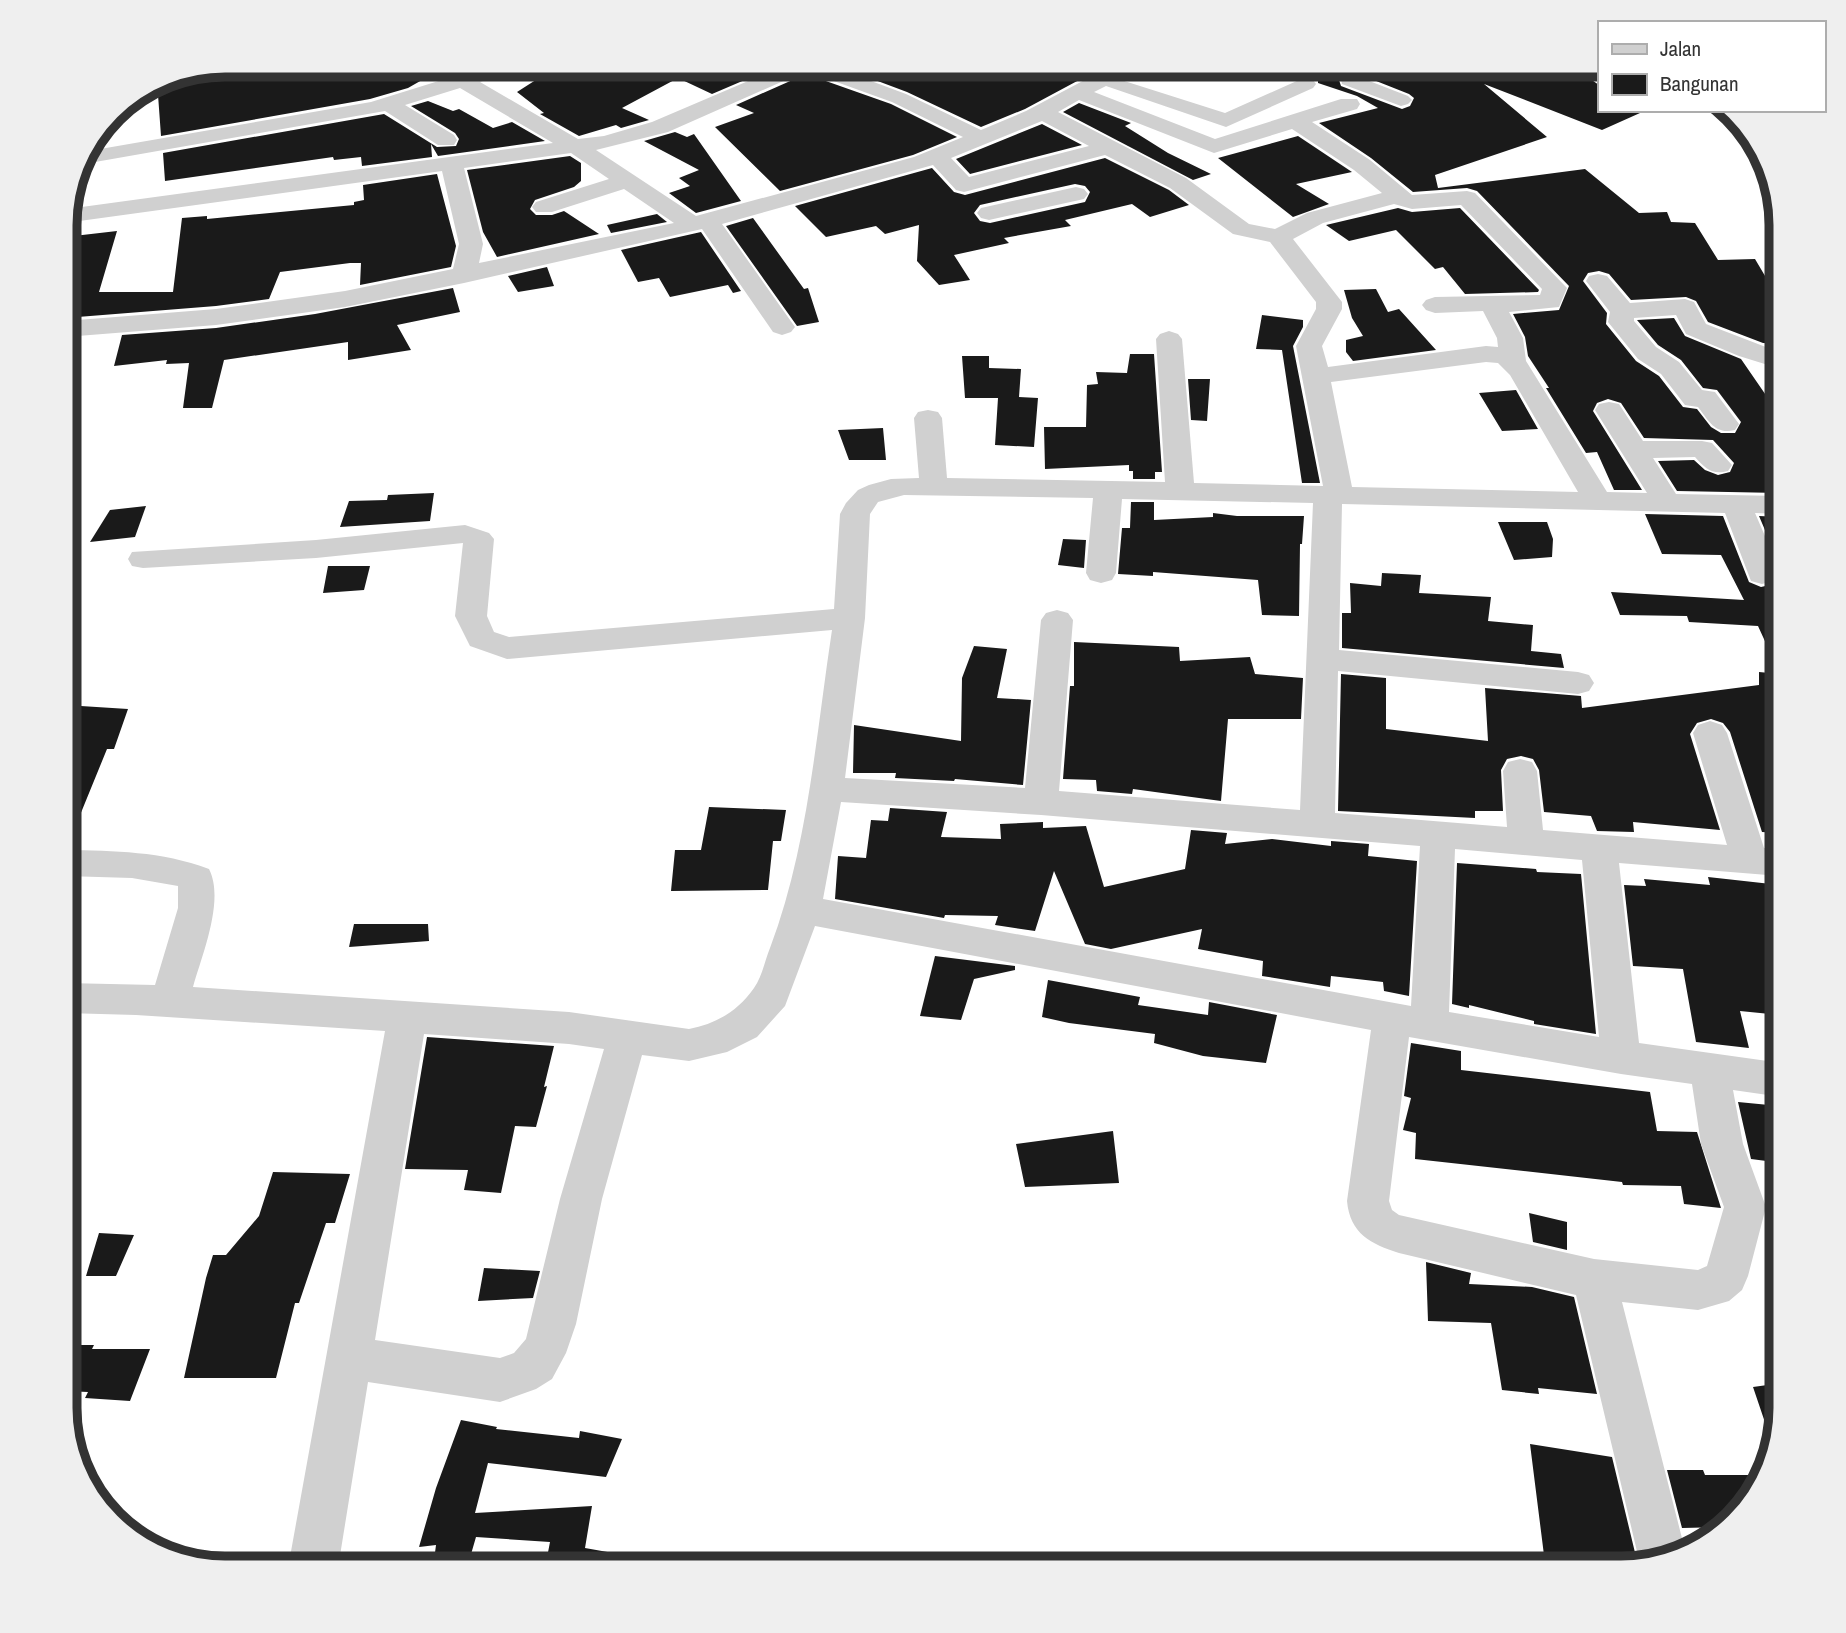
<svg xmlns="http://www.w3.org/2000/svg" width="1846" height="1633" font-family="'Archivo Narrow',sans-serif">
<rect width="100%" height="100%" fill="#fff"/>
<path fill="#1a1a1a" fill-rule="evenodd" d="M225,65H412L422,80L408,88L370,99L161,136L157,81L164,77Z
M569,65H780L712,94L678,78L622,108L649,120L621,128L616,125L579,136L540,114L544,113L517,92L542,76Z
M835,65H1107L1025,109L981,127L907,92Z
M1285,65H1341L1336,71L1341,86L1402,109L1410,106L1414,98L1409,94L1361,75L1358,65H1570L1599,85V110H1636L1640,113L1602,130L1484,84L1547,137L1435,175L1438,188L1585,169L1639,213L1667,212L1671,222L1695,223L1718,260L1755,259L1781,303V344L1763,343L1708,322L1696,301L1686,297L1631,300L1609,274L1599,271L1588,273L1583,281L1607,313L1606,324L1636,361L1659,376L1683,407L1697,409L1711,427L1721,433H1735L1741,422L1717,390L1703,388L1681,360L1658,345L1637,320L1674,318L1685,336L1741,359L1772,404L1781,403V493L1677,491L1658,461L1694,460L1705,470L1718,475L1730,472L1734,463L1713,440L1644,438L1621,403L1608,399L1597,403L1593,411L1642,490H1614L1597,452L1586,453L1546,388H1549L1528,356L1525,337L1513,314L1559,310L1569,286L1477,191L1467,188L1413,192L1371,158L1319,123L1378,108L1357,96L1318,83V80Z
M806,74L891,104L957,137L913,155L780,191L715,127L754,113L736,105Z
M428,101L453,111L459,109L493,128L512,122L545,141L438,156L431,144L432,157L362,166L361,157L334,160L333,157L165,181L163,153L384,114L437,147L456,146L459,139L455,133L411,106Z
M1079,103L1131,123L1125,126L1168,153L1211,174L1193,180L1063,112Z
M1042,124L1082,145L970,174L956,159Z
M675,132L687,137L694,134L741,201L696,213L669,193L690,186L679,178L699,170L644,141Z
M1298,136L1352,172L1296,184L1329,204L1293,217L1218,158Z
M570,156L581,163V181L574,187L535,200L530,209L536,215H552L564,211L599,234L497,257L483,232L467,170Z
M1105,158L1169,190L1189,205L1150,217L1132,204L1065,220L1071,226L1004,238L1009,243L954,255L970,280L939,285L917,261L919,225L885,234L876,226L826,237L795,206L932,168L954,192L965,195ZM1075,184L1085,186L1090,192L1085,202L990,223L980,221L974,213L980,205Z
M437,174L456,246L451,267L360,285L361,263H350L280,272L269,299L216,306L65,318V237L117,231L99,292H173L182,218L207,216V219L354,205V202L364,200L363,185Z
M1398,208L1412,212L1460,208L1539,290L1538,292L1465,294L1443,267L1435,269L1396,230L1349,241L1326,225Z
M657,214L667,222L611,233L607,225Z
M753,218L804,289L808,288L819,322L797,326L726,226Z
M701,232L741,291L733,293L728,285L670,297L659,278L638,282L621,250Z
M547,267L554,286L518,292L508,276Z
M453,288L460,312L397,325L411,350L348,360V342L224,360L212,408H183L189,363L166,364L167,360L114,366L122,335L216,328L315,314Z
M1376,289L1388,312L1399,309L1436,350L1353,361L1346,352V340L1363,336L1352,318L1344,290Z
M1262,315L1303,320V327L1293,346L1320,483H1302L1282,350L1256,349Z
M1130,354H1154L1162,472H1155V479H1133V471H1129V465L1045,469L1044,427H1086L1087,385L1098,384L1096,372L1127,373Z
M962,356H989V368L1021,369L1019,397L1038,398L1034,447L995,445L998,398H965Z
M1188,379H1210L1207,421L1191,420Z
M1516,390L1538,429L1502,431L1479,393Z
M883,428L886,460H849L838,430Z
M434,493L430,521L340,527L349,501L387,500L388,495Z
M1131,502H1154V520L1213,517V513L1237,516H1304L1302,544H1300L1299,616L1262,615L1258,580L1153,572V576L1118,574L1122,528H1130Z
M146,506L135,537L90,542L110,510Z
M1645,514L1723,516L1749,582L1761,587L1774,584L1780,574L1776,556L1759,516L1781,517V701L1765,700L1781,772V833L1762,832L1730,732L1723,723L1711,719L1697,723L1690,734L1720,830L1633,822L1634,832L1597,831L1591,816L1544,812L1539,770L1533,759L1521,756L1507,759L1501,770L1503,811H1475V818L1338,811L1341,674L1386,678V729L1488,741L1485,688L1581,696L1582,708L1759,685V672L1780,674L1758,626L1689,622L1687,616L1620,615L1611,592L1744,600L1721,555L1662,554Z
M1498,522H1547L1553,539L1552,557L1514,560Z
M1063,539L1086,540L1084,568L1058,565Z
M328,566H370L364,590L323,593Z
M1382,573L1421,575L1419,593L1491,597L1488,621L1533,625L1531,651L1561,654L1564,668L1342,648V613H1351L1350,583L1381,586Z
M1074,642L1179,647L1180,661L1250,657L1255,674L1303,678L1301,719H1228L1221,801L1133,789L1132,794L1097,791L1096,780L1063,779L1070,686H1074Z
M974,646L1007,649L997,698L1031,700L1023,785L955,779L954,781L895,778L896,773H853L854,725L961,741L962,678Z
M65,705L128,709L114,749H107L67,847H65Z
M709,807L786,810L781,841H773L768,890L671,891L675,850H701Z
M890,808L947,812L941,837L1001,839L1000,824L1043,822V828L1086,826L1104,887L1185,869L1191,830L1227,833L1225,844L1272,839L1331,846V841L1369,844L1368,856L1417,861L1409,996L1384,991L1383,982L1331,976L1330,987L1262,976L1263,961L1198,949L1202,929L1111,949L1085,944L1054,871L1035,931L995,925L998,916L945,915L944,918L835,899L838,856L866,858L871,820L888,821Z
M1457,863L1536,869L1537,872L1581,874L1596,1034L1534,1024V1021L1469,1005V1008L1452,1004Z
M1708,877L1781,885V1015L1740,1011L1749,1048L1696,1042L1683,969L1633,966L1624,885L1646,886L1644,879L1710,885Z
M354,924H428L429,941L349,947Z
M935,956L1015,966V970L974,979L961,1020L920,1016Z
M1048,980L1140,997L1138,1005L1208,1015L1209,1002L1277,1015L1266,1063L1203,1056L1154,1043L1155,1034L1069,1023L1042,1017Z
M427,1037L554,1046L544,1087L547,1086L536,1127L515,1126L501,1193L464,1190L468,1170L405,1169Z
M1411,1043L1461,1051V1070L1650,1092L1657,1131L1697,1132L1721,1208L1684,1204L1681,1186L1623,1185L1622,1182L1415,1159L1416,1133L1403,1130L1411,1098L1404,1096Z
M1738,1102L1769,1105L1781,1143V1163L1751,1159Z
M1113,1131L1119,1183L1025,1187L1016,1144Z
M273,1172L350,1174L335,1223H326L299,1303H295L276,1378H184L206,1278L213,1255H226L259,1216Z
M1529,1213L1567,1222V1250L1533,1242Z
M99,1233L134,1235L116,1276H86Z
M1426,1262L1471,1273L1469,1284L1532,1287L1574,1297L1597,1394L1538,1388L1539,1394L1502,1390L1491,1323L1428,1321Z
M484,1268L540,1271L533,1298L478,1301Z
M65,1345H94L92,1349H150L130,1401L85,1398L88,1392L65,1391Z
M1781,1383V1418L1774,1449L1753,1387Z
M461,1420L497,1427L496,1429L579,1438L580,1431L622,1439L606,1477L488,1463L475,1513L592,1506L585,1548L630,1556L629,1568H545L550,1542L476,1537L467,1568H433L436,1545L419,1547L436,1488Z
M1530,1444L1612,1457L1638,1565L1621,1568H1585L1545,1563Z
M1667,1470H1703L1705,1475H1765L1735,1521L1725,1527L1682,1528Z"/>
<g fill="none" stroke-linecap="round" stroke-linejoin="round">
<path fill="#d0d0d0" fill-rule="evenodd" d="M491,65H521L518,69L480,82L578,139L604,136L652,122L786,65H828L906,94L981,130L1026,111L1113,65H1138L1118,79L1225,113L1299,80H1313L1316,84L1313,88L1226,127L1106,86L1094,92L1215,139L1341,99H1357L1360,104L1357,109L1312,122L1370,160L1412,195L1467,191L1475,193L1567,288L1559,307L1509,312L1523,338L1526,361L1607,492L1647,493L1595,410L1599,404L1609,402L1619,404L1643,441H1702L1712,443L1732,465L1728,471C1712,475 1706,469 1695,457L1653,458L1676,494L1781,496V514L1755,513L1774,557L1777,574L1773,581L1762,584L1751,581L1725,513L1342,504L1339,650L1578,672L1589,675L1594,683L1589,691L1578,694L1338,671L1335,813L1507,827L1503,771L1508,762L1520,759L1532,762L1537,771L1543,830L1727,845L1693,733L1698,725L1710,721L1722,725L1727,733L1764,848L1781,850V876L1619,863L1639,1043L1781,1063V1097L1733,1090L1743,1144L1766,1207L1748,1276L1742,1290L1729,1301L1698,1310L1622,1302L1686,1554L1640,1564L1576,1295L1399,1253C1371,1244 1350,1234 1347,1201L1371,1030L815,926L785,1006L757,1037L727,1052L689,1061L642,1055L602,1199L576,1324L566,1353L552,1379L536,1389L500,1402L368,1382L338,1568H288L385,1031L136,1015L65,1013V983L155,985L178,908V886L132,878L65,876V850C115,851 161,851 209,869C225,900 202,955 193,987L569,1012L689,1029C716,1024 738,1011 754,988C762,977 765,960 770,948C808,848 816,735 832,630L507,659L470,646L455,616L463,543L316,558L143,568L132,566L128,559L132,552L316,540L465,525L489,533L494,539L487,616L494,632L509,637L834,609L840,514L846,503L858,490L869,485L891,479L919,478L914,418L918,412L928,410L938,412L942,418L947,478L1165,482L1156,339L1160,334L1169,331L1178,334L1182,339L1194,483L1323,486L1296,346L1316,309V302L1270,242L1233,234L1170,188L1105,155L964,192L956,190L933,165L722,224L795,327L791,332L782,335L773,332L702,229L464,283L345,307L216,325L65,337V321L216,309L345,291L453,269L459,244L442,171L65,223L67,209L553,143L460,88L405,105L454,135L457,140L454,145H438L385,111L78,165L83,152L371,102L445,79L440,73L443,69L450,67L465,73ZM806,71L892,102L963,137L914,157L696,216L596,150L668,132ZM1079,100L1214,153L1292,129L1354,170L1382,193L1307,213L1275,229L1249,224L1186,178L1058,112ZM1042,121L1089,146L969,177L951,158ZM571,153L609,179L536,202L532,207L536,212H552L624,189L674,223L479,263L483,244L464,168ZM1394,204L1412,209L1461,205L1542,289L1540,295L1435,297L1426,300L1422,305L1426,310L1435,313L1483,311L1497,338L1498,347L1486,346L1328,367L1322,346L1342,309V302L1293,239L1323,223ZM1486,362L1498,363L1510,375L1578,492L1352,487L1331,382ZM904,495L1093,498L1086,573L1090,580L1101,583L1112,580L1116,573L1122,499L1313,503L1300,810L1059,791L1073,620L1068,613L1057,610L1046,613L1041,620L1025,788L845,778L865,618L870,514L878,502ZM841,802L1041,815L1420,846L1411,1006L823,899ZM1455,849L1582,860L1599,1037L1449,1012ZM424,1034L569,1044L604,1049L560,1199L526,1339L514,1353L500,1358L375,1340ZM1409,1037L1621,1074L1692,1084L1701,1144L1724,1207L1707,1266L1698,1270L1594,1259L1399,1215L1392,1210L1389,1201Z
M1345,65L1356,66L1359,77L1408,96L1412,100L1408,104L1401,106L1342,84L1339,70Z
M1076,187L1084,189L1088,194L1084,199L989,220L981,218L977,213L981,208Z
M1598,274L1607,276L1630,303L1685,299L1694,302L1706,324L1781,353V369L1739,356L1686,334L1676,315L1634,318V321L1656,347L1679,362L1702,390L1715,392L1739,424L1735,430C1715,435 1709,421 1698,407L1685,405L1661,374L1638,359L1608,322L1610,312L1586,281L1589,276Z"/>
</g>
<path d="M0 0H1846V1633H0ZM225 77H1621A148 148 0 0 1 1769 225V1408A148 148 0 0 1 1621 1556H225A148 148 0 0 1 77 1408V225A148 148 0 0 1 225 77Z" fill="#efefef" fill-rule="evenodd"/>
<path fill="none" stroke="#333" stroke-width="9" d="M225 77H1621A148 148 0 0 1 1769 225V1408A148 148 0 0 1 1621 1556H225A148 148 0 0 1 77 1408V225A148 148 0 0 1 225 77Z"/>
<rect x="1598" y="21" width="228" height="91" fill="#ffffff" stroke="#adadad" stroke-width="2"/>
<rect x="1612" y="44" width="35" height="10" fill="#d0d0d0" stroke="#adadad" stroke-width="2"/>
<text x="1660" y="56" font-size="21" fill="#333333">Jalan</text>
<rect x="1612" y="74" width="35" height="21" fill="#1a1a1a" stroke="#adadad" stroke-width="2"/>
<text x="1660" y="91" font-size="21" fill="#333333">Bangunan</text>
</svg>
